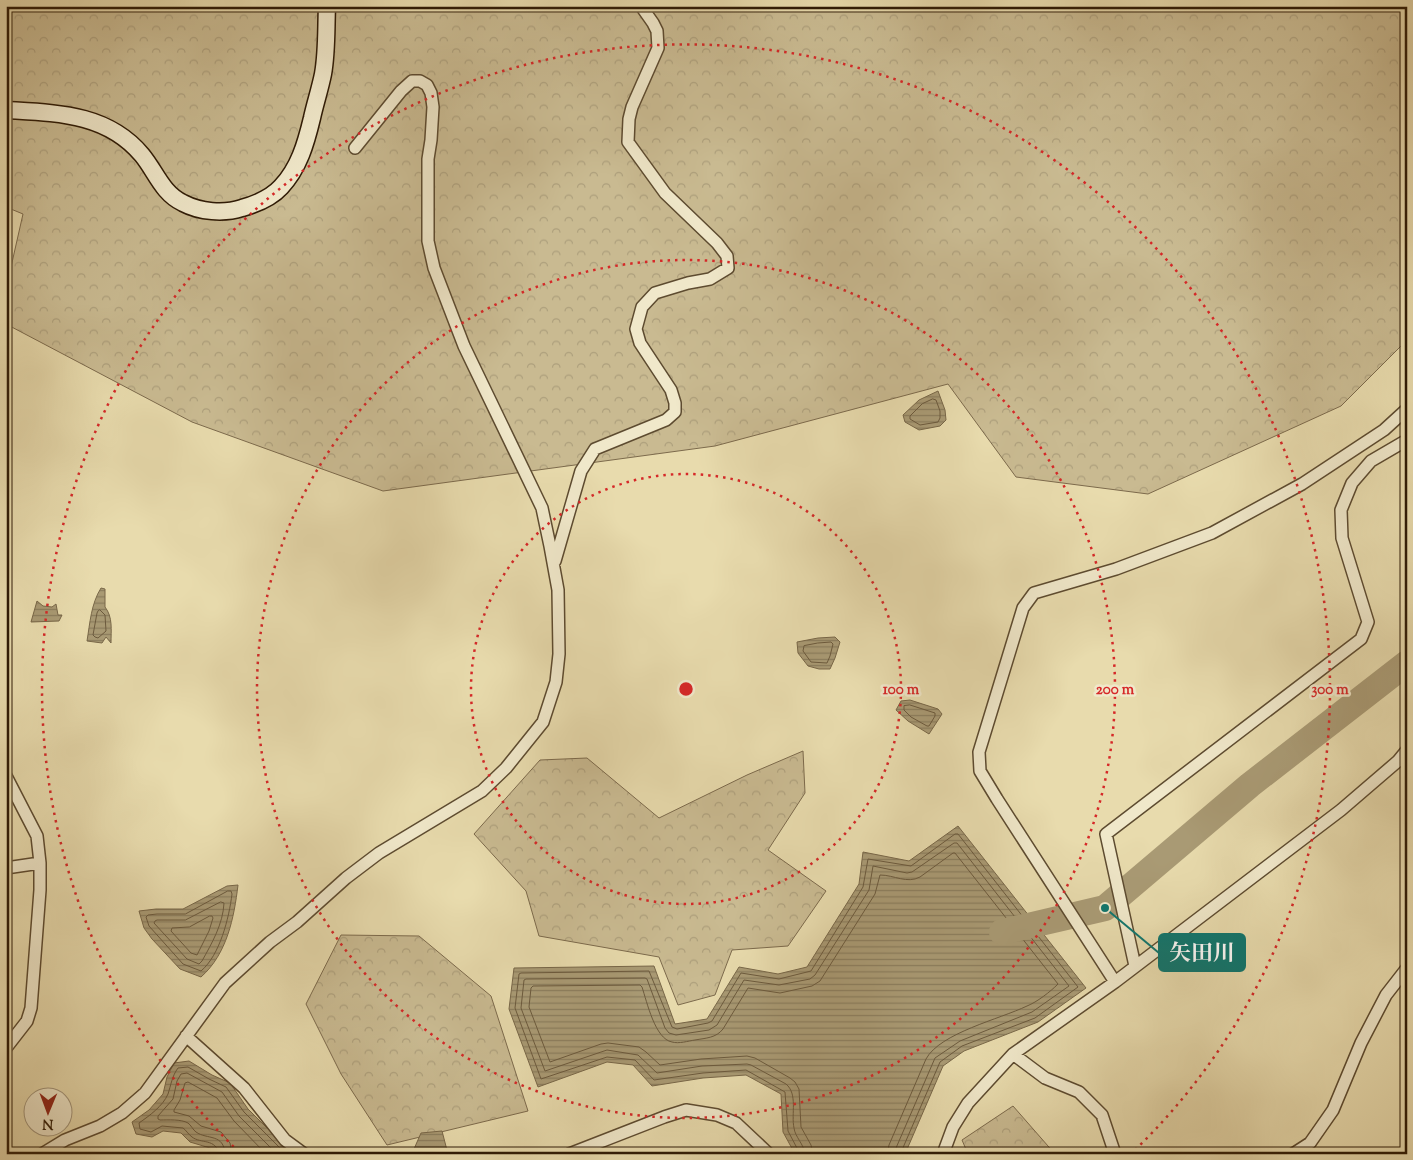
<svg xmlns="http://www.w3.org/2000/svg" width="1413" height="1160" font-family="'Sorts Mill Goudy','Noto Serif JP',serif">
<defs>
<pattern id="forest-crowns" width="20" height="18" patternUnits="userSpaceOnUse" patternTransform="scale(1.25)"><rect width="20" height="18" fill="#c9ba91"/><path d="M2 6a3 3 0 1 1 6 0M12 15a3 3 0 1 1 6 0" fill="none" stroke="#ad9f7c"/></pattern>
<pattern id="water-rules" width="6" height="5" patternUnits="userSpaceOnUse" patternTransform="scale(1.25)"><rect width="6" height="5" fill="#a99a74"/><path d="M0 2.5h6" fill="none" stroke="#8a7d5d"/></pattern>
</defs>
<rect width="100%" height="100%" fill="#e8dbad"/>
<filter id="stains"><feTurbulence type="fractalNoise" baseFrequency=".004" numOctaves="4"/><feColorMatrix values="0 0 0 0 .2 0 0 0 0 .09 0 0 0 0 .02 0 0 0 .5 -.17"/></filter>
<radialGradient id="worn" r=".72"><stop offset=".6" stop-color="#630" stop-opacity="0"/><stop offset="1" stop-color="#630" stop-opacity=".3"/></radialGradient>
<path fill="url(#forest-crowns)" stroke="#7c6a4c" d="M6,6H1407V340L1341,406L1148,494L1016,477L948,384L715,446L383,491L192,422L6,324V289L23,214L6,207Z
M803,751L805,793L768,850L826,891L788,946L732,950L715,995L678,1005L659,957L539,936L526,891L474,834L540,760L587,758L659,818L747,775Z
M341,935L419,936L491,996L528,1111L387,1145L341,1074L306,1004Z
M1013,1106L1055,1154H968L962,1140Z"/>
<path fill="url(#water-rules)" stroke="#786748" d="M938,391L945,410L946,420L940,426L919,430L905,422L903,415L919,400Z
M101,588L105,589V607C113,617 111,630 111,643L106,637L102,643L87,641C90,623 91,604 101,588Z
M37,601L43,606L52,607L56,604L58,615H62L59,621L31,622Z
M835,637L840,642L835,658L830,669H819L808,666L798,653L797,642L818,638Z
M910,700L938,709L942,714L929,734L908,721L896,710L901,701Z
M958,826L1086,988L1038,1022L964,1051L943,1066L905,1154H795L783,1132L781,1094L746,1075L703,1078L652,1086L633,1065L607,1062L538,1087L509,1009L514,968L654,966L675,1024L707,1019L739,967L778,974L807,967L859,884L863,852L909,861Z
M238,885C234,918 227,954 201,977L180,969L152,939L144,928L139,911L156,909H183L227,886Z
M189,1061L212,1075L230,1083L248,1109L293,1154H215L210,1148L190,1142L181,1133L163,1131L152,1137L136,1134L132,1122L149,1110L163,1094L167,1077L174,1063Z
M442,1131L448,1154H401L414,1149L421,1133Z"/>
<g fill="none" stroke-linecap="round" stroke-linejoin="round">
<path stroke="#6c5a3d" stroke-width="1" d="M933,399L936,400L940,411V418L938,422L920,425L910,419V416L922,404Z
M100,610L105,615L106,631L98,638L95,637L93,635L97,613L98,611Z
M818,643L831,642L833,644L830,656L827,663L811,662L803,651L804,646Z
M910,705L935,713V716L929,726H927L911,717L904,710V706Z
M228,891H231L232,894C229,918 220,955 201,971L183,964L149,926L146,917L148,915L157,914H185Z
M221,902L224,903C223,924 212,943 202,961L199,964L187,959L154,923L155,921L157,920H185Z
M210,916H212L213,918L209,931L197,955L191,953L171,931L172,928L189,927Z
M219,1154C216,1138 201,1144 192,1137C188,1134 186,1130 183,1128L162,1126L151,1132L140,1129L139,1123C149,1116 163,1106 168,1094C171,1085 172,1076 178,1068L188,1067L209,1079L226,1087L244,1112L286,1154
M225,1154C224,1133 207,1140 196,1132C193,1130 191,1125 188,1123C181,1119 168,1120 160,1120L158,1119V1116L173,1099L177,1081L181,1074L187,1073L222,1092L239,1116L277,1154
M232,1154L230,1143L221,1132L201,1126L189,1116L174,1112V1110L180,1100L185,1083L188,1082L217,1098L234,1121L266,1154
M799,1154L798,1150L788,1131L785,1092L746,1070L703,1073L654,1080L635,1060L607,1057L541,1079L515,1008L519,974L521,973L649,971L672,1027L677,1029L708,1023L712,1021L741,973L779,979L811,971L863,887L868,859L911,866L955,834H958L1078,987L1035,1018L962,1046L940,1062L902,1150L901,1154
M805,1154C804,1144 795,1137 794,1128C791,1114 798,1094 786,1084L751,1065L747,1064L702,1066L657,1073L638,1055L607,1050L545,1071L521,1008L524,980L526,979L645,978L647,979L665,1028L669,1033L676,1035L709,1030L717,1025L744,980L779,985L810,979L815,975L869,890L873,866L907,873L912,872L954,843H957L1069,986L1032,1012L960,1041L935,1058L896,1148L895,1154
M813,1154L811,1145L801,1127L799,1089L795,1082L790,1078L755,1058L747,1056L701,1059L660,1065L646,1052L639,1047L608,1043L601,1044L550,1062L529,1007L531,988L533,986L640,985L642,987C647,1002 655,1039 672,1042C679,1044 688,1041 695,1040C706,1038 716,1038 723,1029L748,988L780,993L812,986L820,981L875,894L880,875C894,875 907,884 920,877L953,853H955L1058,984C1050,992 1037,1002 1027,1006C1000,1019 940,1033 926,1059L889,1145L887,1154"/>
<path stroke="#a99a74" stroke-width="26" d="M1002,932L1105,908L1250,785L1407,663"/>
<g stroke="#5d4b30" stroke-width="14">
<path id="street" d="M555,561L581,471L595,449L666,420L675,412V403L671,390L640,343L636,329L642,307L655,293L688,283L710,279L728,268L727,256L717,243L665,193L628,142L629,119L632,107L658,48L657,31L653,23L641,6
M6,776L37,836L40,863V890L31,1008L27,1021L6,1048
M6,868L40,863
M1135,966L1106,834L1361,639L1368,622L1342,538L1341,510L1352,483L1371,461L1407,440
M1115,982L997,799L980,771L979,752L1023,608L1034,593L1116,569L1212,533L1302,484L1384,430L1407,409
M186,1036L244,1088L285,1140L304,1154
M1013,1054L1045,1078L1079,1092L1102,1115L1115,1154
M42,1154L65,1140L100,1126L122,1113L145,1093L225,983L270,942L297,922L346,878L379,853L482,791L506,768L543,722L556,682L559,654L558,590L550,546L542,508L464,346L434,268L428,241V159L431,140L433,107L431,93L427,85L420,81H412L401,91L355,148
M569,1154L664,1117L686,1110L717,1115L736,1123L769,1154
M943,1154L953,1127L968,1103L1013,1054L1115,982L1341,810L1398,761L1407,750
M1293,1154L1310,1143L1333,1110L1361,1043L1386,995L1407,968"/>
</g>
<g stroke="#2f1b06" stroke-width="19">
<path id="secondary" d="M6,110C56,113 107,113 142,155C156,172 162,193 183,203C200,212 224,214 242,208C256,204 271,198 281,187C299,168 306,143 312,118C315,104 320,89 323,74C327,52 326,29 327,6"/>
</g>
<use href="#street" stroke="#f0e8ca" stroke-width="11"/>
<use href="#secondary" stroke="#f0e8ca" stroke-width="16"/>
</g>
<g fill="none" stroke="#d62828" stroke-width="2.5" stroke-dasharray="2.5 5">
<circle cx="686" cy="689" r="215"/>
<circle cx="686" cy="689" r="429"/>
<path d="M239 1152A644 644 0 1 1 1133 1152"/>
</g>
<circle cx="686" cy="689" r="8" fill="#d62828" stroke="#f0e8ca" stroke-width="2.5"/>
<g font-size="15" text-anchor="middle" font-weight="bold" fill="#d62828" stroke="#f0e8ca" stroke-width="5" stroke-linejoin="round" paint-order="stroke">
<text x="901" y="694">100 m</text>
<text x="1115" y="694">200 m</text>
<text x="1330" y="694">300 m</text>
</g>
<path fill="none" stroke="#0f766e" stroke-width="2" d="M1105 908L1159 953"/>
<circle fill="#0f766e" stroke="#f0e8ca" stroke-width="2" cx="1105" cy="908" r="5"/>
<rect fill="#0f766e" stroke="#0f766e" stroke-width="2" x="1159" y="934" width="86" height="37" rx="5"/>
<g font-size="22" text-anchor="middle" font-weight="bold" fill="#fff">
<text x="1202" y="960">矢田川</text>
</g>
<rect width="1413" height="1160" fill="none" stroke="#e8dbad" stroke-width="25"/>
<rect x="8" y="8" width="1398" height="1145" fill="none" stroke="#2f1b06" stroke-width="2.5"/>
<rect x="12" y="12" width="1388" height="1135" fill="none" stroke="#2f1b06"/>
<g transform="translate(48 1112) rotate(181)"><circle r="24" fill="#f0e8ca" stroke="#a3967c"/>
<path d="M0-4L9 19L0 12L-9 19Z" fill="#8f2418"/>
<text y="-8" font-size="14" font-weight="bold" text-anchor="middle" fill="#2f1b06">N</text>
</g>
<rect width="100%" height="100%" filter="url(#stains)"/>
<rect width="100%" height="100%" fill="url(#worn)"/>
</svg>
